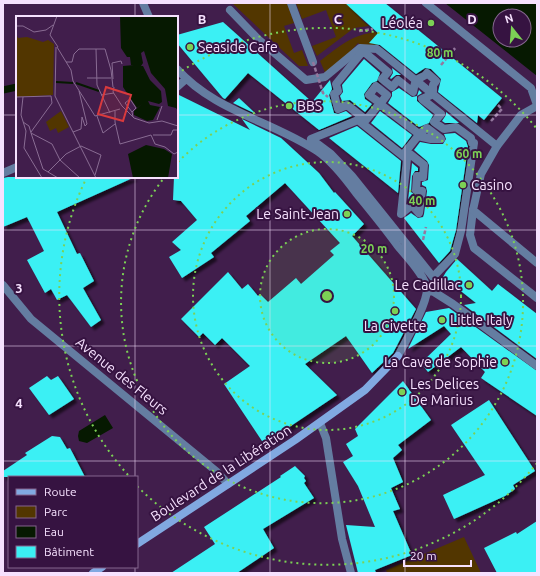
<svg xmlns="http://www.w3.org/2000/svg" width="540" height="576" viewBox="0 0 540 576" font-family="Ubuntu,sans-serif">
<defs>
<filter id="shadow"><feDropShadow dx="3.5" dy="3.5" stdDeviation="1" flood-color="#0009"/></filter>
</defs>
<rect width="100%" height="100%" fill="#411e4c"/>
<path fill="#523600" d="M 232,3 L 287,3 L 294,23 L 284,26 L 294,53 L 302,50 L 308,66 L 299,66 Z
M 296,3 L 349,3 L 362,20 L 369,26 L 354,28 L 317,56 L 312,46 L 336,37 L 326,10 L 302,19 Z
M 376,32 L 421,69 L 417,73 L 380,43 L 370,53 L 358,43 L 327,77 L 320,61 C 340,46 351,35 376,32 Z
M 464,537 L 481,573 L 387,573 L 386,570 Z"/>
<path fill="#061901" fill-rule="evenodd" d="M 445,3 L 537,3 L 537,76 ZM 500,16 L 524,16 L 524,40 L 500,40 Z
M 105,415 L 113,428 L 87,443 L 79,441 L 78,436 L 79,431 Z"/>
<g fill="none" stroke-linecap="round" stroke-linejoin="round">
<path stroke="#061901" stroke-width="7" d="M 3,90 L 17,87"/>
</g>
<path fill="#3bf0f4" filter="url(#shadow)" d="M 345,3 L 385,3 L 502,98 L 484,120 L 478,115 L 477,123 L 438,92 L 441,79 L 431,69 L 425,68 L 416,74 L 380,45 L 369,43 L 378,33 Z
M 223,22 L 312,102 L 330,80 L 332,89 L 329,95 L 334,113 L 338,114 L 346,111 L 352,116 L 319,130 L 248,73 L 225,99 L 223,98 L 177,43 L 177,35 Z
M 364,59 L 380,73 L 377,81 L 372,83 L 364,94 L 365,99 L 372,104 L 365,112 L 350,100 L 342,101 L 340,96 L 343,92 L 342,85 Z
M 392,68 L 401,75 L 396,75 L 391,79 L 390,78 L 393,73 Z
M 399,88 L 412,97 L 417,96 L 419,90 L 422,93 L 417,96 L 417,101 L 433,115 L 429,123 L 419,127 L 388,103 L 392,96 L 392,92 Z
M 177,94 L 250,130 L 242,119 L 281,138 L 319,173 L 334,193 L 335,192 L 364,224 L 352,236 L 416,309 L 393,353 L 372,373 L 346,336 L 305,364 L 337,395 L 264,444 L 224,384 L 250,366 L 222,338 L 215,345 L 203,333 L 199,337 L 181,319 L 228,272 L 242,289 L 248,284 L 258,296 L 260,294 L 268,302 L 296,278 L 301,284 L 334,255 L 330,251 L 340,243 L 285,183 L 246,216 L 250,221 L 211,253 L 214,257 L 182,278 L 169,257 L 181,250 L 172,242 L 197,220 L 181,201 L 173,200 L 174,177 L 177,177 Z
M 239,98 L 256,114 L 233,103 Z
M 380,111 L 412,135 L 402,148 L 371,123 Z
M 446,112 L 459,123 L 445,123 L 442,121 L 446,115 Z
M 357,126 L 401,161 L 398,193 L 329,138 Z
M 455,133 L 466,141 L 468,147 L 456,230 L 450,251 L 439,263 L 404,218 L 411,213 L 418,218 L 423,217 L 424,214 L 427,191 L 426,187 L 422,185 L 422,182 L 428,180 L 429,165 L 427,161 L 414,150 L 420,142 L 431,144 L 443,144 L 446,139 L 444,134 Z
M 412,163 L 418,168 L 418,171 L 415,171 L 412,176 L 411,192 L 416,196 L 415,201 L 408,201 Z
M 8,177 L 135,177 L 57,212 L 77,254 L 80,253 L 94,281 L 83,288 L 101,320 L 91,327 L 67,295 L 57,300 L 51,289 L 45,293 L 27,260 L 44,251 L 27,217 L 3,227 L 3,178 Z
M 457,259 L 492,291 L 498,284 L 537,314 L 537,359 L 464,305 L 476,303 L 443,277 L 446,272 Z
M 449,308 L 537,371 L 537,416 L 481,378 L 485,372 L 461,347 L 428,372 L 421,363 L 451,334 L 444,326 L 408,349 L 426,312 Z
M 47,376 L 51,380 L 58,376 L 74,399 L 49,415 L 29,388 Z
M 403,381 L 431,420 L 398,445 L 402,450 L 393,458 L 403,482 L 391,488 L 400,509 L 393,511 L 412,555 L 375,570 L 376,573 L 358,573 L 346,525 L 375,527 L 358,486 L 343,462 L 353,456 L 346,444 L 358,436 L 355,429 Z
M 489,400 L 535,471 L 513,485 L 515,489 L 505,496 L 454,519 L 443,495 L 485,475 L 451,425 Z
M 52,436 L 60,437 L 67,449 L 70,448 L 85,477 L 3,477 L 3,471 L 27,455 L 25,453 Z
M 295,466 L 305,476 L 304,478 L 306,481 L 304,483 L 314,498 L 263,529 L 274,548 L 237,573 L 171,573 L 215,544 L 204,527 L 281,477 L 280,476 Z
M 537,521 L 537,573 L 497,573 L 484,548 L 516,532 L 517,534 Z"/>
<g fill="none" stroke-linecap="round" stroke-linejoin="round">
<path stroke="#94779e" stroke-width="2.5" stroke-dasharray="4 2" stroke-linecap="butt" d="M 359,31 L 373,29
M 441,65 L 456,47
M 491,121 L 502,109 L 498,105
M 423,240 L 426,227"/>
<path stroke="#647da1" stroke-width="8" d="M 230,10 L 258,39 L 306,80 L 325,77 L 360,48 L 377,49 L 497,146
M 473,210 L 470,235 L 474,248 L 537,298"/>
<path stroke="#647da1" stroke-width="8" d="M 143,3 L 149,17
M 291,3 L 313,62
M 426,3 L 531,88 L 537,105
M 363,51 L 388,72 L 382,79 L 392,87 L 398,80 L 413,92 C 414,89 414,84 416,81 C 418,77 424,78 427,73 L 436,81 L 433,85 L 433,91 L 431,95 L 422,99 L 441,114 L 434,122 L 444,129 L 456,127 L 471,138 L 472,143 L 474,143 L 461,231 L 455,254 L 433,277 L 352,176 L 331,154 L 311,139 L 358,120 L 407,159 L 401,214 L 412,205 L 419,213 L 422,191 L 416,190 L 417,176 L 423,177 L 424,165 L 406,151 L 418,136 L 431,139 L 441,139 L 427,128 L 419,134 L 380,104 L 387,95 L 376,86 L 369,95 L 380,103 L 366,120 L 347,105 L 338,109 L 334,94 L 338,91 L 336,84 Z
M 177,69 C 214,111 272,121 317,151 C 332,161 345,178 356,193 C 370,210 384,227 397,245 C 405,255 427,277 427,290 C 426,307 406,340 398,356
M 177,87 L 186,79
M 537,106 L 521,115 L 497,146 L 481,174 L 473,210 L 537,263
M 3,173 L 17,167
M 3,285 L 31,319 L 216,471 L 228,484
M 427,290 L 434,292 L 453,304 L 537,366
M 320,423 L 326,438 L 342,539 L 351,573"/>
<path stroke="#81a9e1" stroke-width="8" d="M 137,544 L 295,440 L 365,390 L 398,356
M 93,573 L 102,567"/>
<path stroke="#94779e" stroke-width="2.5" stroke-dasharray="4 2" stroke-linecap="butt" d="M 313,62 L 323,93 L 328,97"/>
</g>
<path fill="none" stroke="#f6e1fe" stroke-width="1" stroke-opacity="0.55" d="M 135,3 L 135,17M 270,3 L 270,573M 405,3 L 405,573M 3,115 L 17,115M 177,115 L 537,115M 135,177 L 135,477M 3,230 L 537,230M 3,346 L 537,346M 3,461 L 537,461M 135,567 L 135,573"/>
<circle cx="327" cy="296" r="67" fill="#7cd155" fill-opacity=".12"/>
<g fill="none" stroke="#7cd155" stroke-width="2" stroke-dasharray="2 4">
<circle cx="327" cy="296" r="67"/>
<circle cx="327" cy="296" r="134"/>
<path d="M178 162A201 201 0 1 1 164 178"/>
<path d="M537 463A268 268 0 0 1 137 486M128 475A268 268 0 0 1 86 179M177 74A268 268 0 0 1 537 129"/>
</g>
<g fill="#7cd155" stroke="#361341" stroke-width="1.5">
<circle cx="431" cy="23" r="4"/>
<circle cx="190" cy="47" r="4"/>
<circle cx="289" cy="106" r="4"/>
<circle cx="463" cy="185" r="4"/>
<circle cx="347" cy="214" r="4"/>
<circle cx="469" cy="285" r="4"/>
<circle cx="395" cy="311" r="4"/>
<circle cx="442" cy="320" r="4"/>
<circle cx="505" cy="362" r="4"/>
<circle cx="402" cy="392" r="4"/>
</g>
<g text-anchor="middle" stroke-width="4" stroke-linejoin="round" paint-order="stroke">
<g font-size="14" fill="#f6e1fe" stroke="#361341" text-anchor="start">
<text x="423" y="28" text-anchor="end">Léoléa</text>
<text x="198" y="52">Seaside Cafe</text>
<text x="297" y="111">BBS</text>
<text x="471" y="190">Casino</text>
<text x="339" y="219" text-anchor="end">Le Saint-Jean</text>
<text x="461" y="290" text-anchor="end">Le Cadillac</text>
<text x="450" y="325">Little Italy</text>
<text x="395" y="331" text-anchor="middle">La Civette</text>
<text x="497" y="367" text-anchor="end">La Cave de Sophie</text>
<text x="410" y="389">Les Delices<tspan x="410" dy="16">De Marius</tspan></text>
</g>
<g font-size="14" fill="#f6e1fe" stroke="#361341">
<text transform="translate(122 376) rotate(39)" y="5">Avenue des Fleurs</text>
<text transform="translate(221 473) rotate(-33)" y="5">Boulevard de la Libération</text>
</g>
</g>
<g transform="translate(16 16)">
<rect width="162" height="162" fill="#411e4c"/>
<path d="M 0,18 L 2,22 L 11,21 L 27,26 L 32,24 L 38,28 L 37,79 L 0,81 ZM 45,95 L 53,111 L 42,117 L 40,112 L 34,115 L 30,106 Z" fill="#523600"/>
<path d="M 104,0 L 162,0 L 162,95 L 160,92 L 152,90 L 149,73 L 135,57 L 128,35 L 125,37 L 127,47 L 125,50 L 127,50 L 134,64 L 145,75 L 146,86 L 143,88 L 132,85 L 134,89 L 144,91 L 137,104 L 131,105 L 118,99 L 118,95 L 126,88 L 121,92 L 107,71 L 107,50 L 118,49 L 115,49 L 114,41 L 111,41 L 105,32 ZM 130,129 L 148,133 L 156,138 L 152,162 L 117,162 L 112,138 Z" fill="#061901"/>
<path fill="none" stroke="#061901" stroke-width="2" d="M 40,66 L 57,67M 60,67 L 83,75"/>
<path fill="none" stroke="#896c93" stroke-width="1" d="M 41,0 L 34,19 L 42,31M 0,10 L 7,10 L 18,16 L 30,14 L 37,9M 41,31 L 55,54 L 57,65 L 79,100 L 104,93M 80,33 L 81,69 L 94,97M 50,46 L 56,46 L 58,38 L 63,33 L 89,33 L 95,54 L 97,71M 71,62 L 95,62M 97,63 L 96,47 L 105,45 L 106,48M 98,71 L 97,76 L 106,90 L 118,102 L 133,107 L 146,105 L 162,110M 85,79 L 98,77M 39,80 L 80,162M 39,80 L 40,31M 0,81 L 35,80M 7,81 L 5,99 L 10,115 L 8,132 L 26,162M 99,95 L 99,106 L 104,128 L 135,119 L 139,128 L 149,131 L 158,138 L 162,136M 116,96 L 109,87 L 114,83 L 120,92 L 116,96 L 117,101M 81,100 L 87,117 L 99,108M 141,104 L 146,90M 7,106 L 13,110 L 15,117 L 36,128 L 44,144 L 64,162M 15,116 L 36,87 L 35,80M 57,116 L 65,113 L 66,101 L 69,110 L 71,108 L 63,75M 15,117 L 27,153 L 42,162M 137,119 L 155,119 L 157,114 L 162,114M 32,156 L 50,138 L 65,130 L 85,139 L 79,159"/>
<path fill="#d93a3d" fill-opacity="0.15" stroke="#d93a3d" stroke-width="2" d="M 90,71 L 115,79 L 107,105 L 82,98 Z"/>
<rect width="162" height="162" fill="none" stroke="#f6e1fe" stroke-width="2"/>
</g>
<g font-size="13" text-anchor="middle" font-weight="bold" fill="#f6e1fe" stroke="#361341" stroke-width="4" stroke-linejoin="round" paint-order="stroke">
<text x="202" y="24">B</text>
<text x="338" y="24">C</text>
<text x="472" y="24">D</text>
<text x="19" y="293">3</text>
<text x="19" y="408">4</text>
</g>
<circle cx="327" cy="296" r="6" fill="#7cd155" stroke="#361341" stroke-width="2"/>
<g font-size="12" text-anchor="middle" font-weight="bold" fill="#7cd155" stroke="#361341" stroke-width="4" stroke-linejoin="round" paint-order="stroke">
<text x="440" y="57">80 m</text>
<text x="469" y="158">60 m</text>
<text x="422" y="205">40 m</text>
<text x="374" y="253">20 m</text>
</g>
<rect width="540" height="576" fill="none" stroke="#f6e1fe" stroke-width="8"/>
<rect x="8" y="476" width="130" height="92" fill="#361341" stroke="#83658d"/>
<rect x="16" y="489" width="20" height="6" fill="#81a9e1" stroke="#83658d"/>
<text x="44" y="496" font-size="12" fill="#f6e1fe">Route</text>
<rect x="16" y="506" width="20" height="12" fill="#523600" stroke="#83658d"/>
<text x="44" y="516" font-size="12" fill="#f6e1fe">Parc</text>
<rect x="16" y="526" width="20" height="12" fill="#061901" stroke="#83658d"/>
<text x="44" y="536" font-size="12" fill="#f6e1fe">Eau</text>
<rect x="16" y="546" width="20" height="12" fill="#3bf0f4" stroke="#83658d"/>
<text x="44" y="556" font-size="12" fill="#f6e1fe">Bâtiment</text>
<g transform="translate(512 28) rotate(343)"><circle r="19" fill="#361341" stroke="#83658d"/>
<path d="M0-3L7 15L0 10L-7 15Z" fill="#7cd155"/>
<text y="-6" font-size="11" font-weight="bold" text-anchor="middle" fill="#f6e1fe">N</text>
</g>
<path d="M404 560v6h67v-6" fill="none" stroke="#f6e1fe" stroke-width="2"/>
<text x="410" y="560" font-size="12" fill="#f6e1fe" stroke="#361341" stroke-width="3" paint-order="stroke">20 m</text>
</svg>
